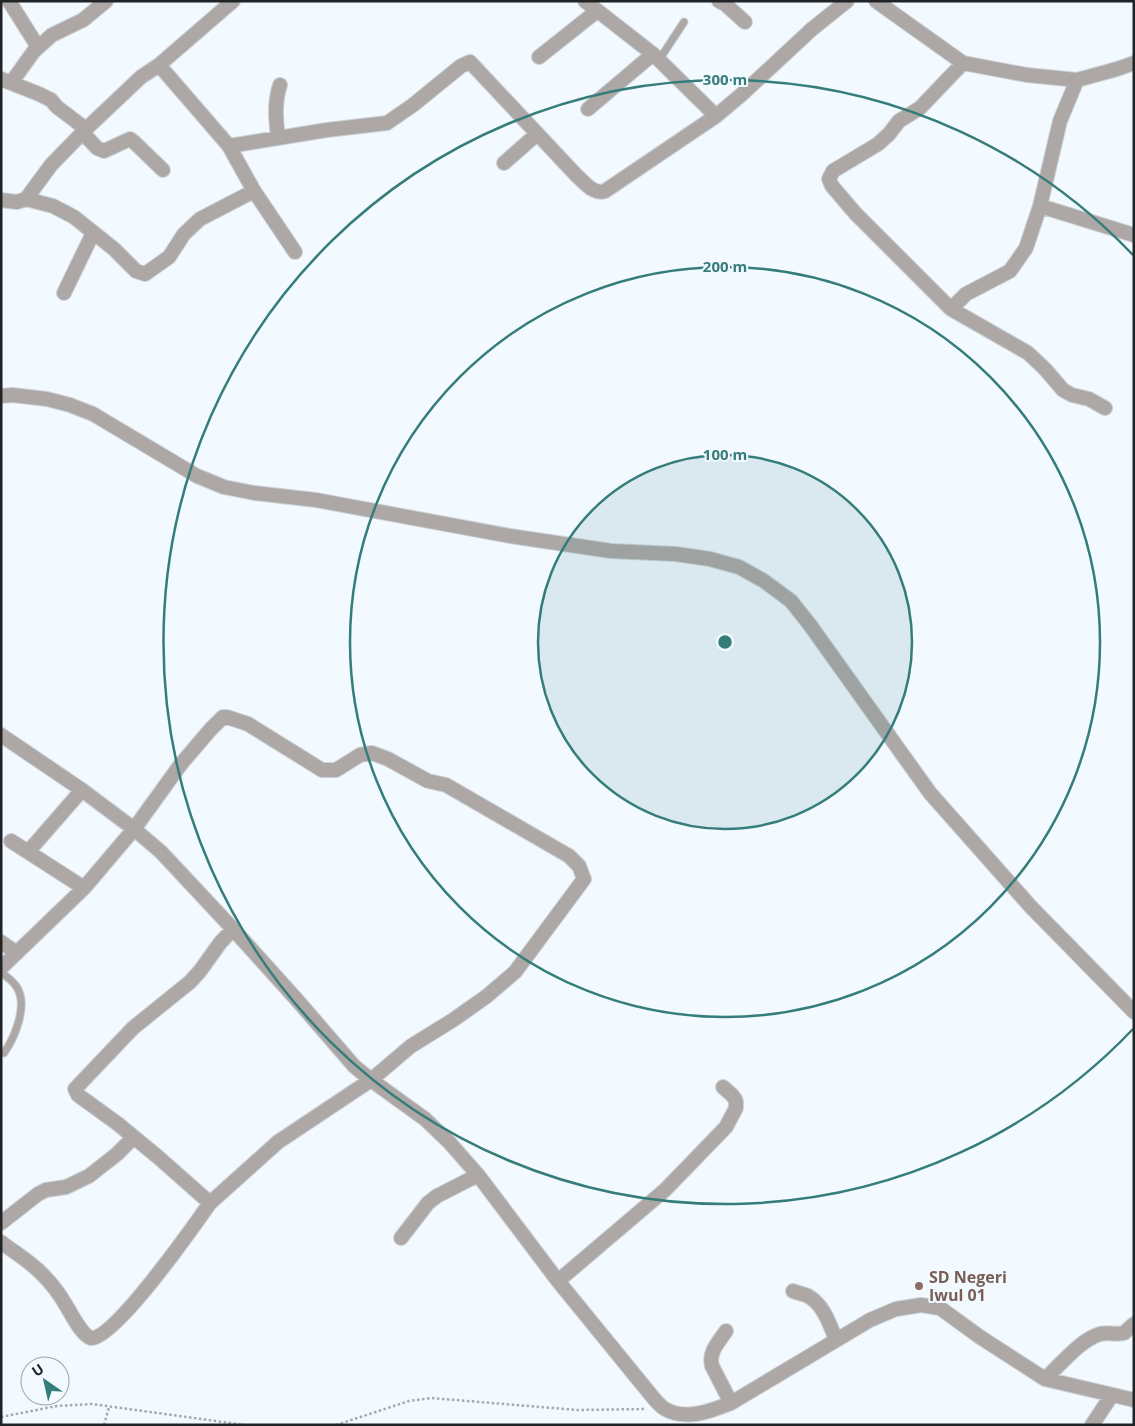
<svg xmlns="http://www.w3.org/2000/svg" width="1135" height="1426" viewBox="0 0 1135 1426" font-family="'Open Sans',sans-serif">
<rect width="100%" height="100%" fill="#f2f9ff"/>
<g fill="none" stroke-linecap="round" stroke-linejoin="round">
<g stroke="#ccd3d8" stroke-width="9">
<path id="service" d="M 659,60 L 684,22
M 1,973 C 6,976 12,980 16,986 C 29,1004 15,1037 4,1053"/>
</g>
<g stroke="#ccd3d8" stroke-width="16">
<path id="minor" d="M 9,1 L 38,47
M 585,1 L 653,54 L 716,116 L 741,95 L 812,29 L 847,1
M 719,1 L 725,4 L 745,22
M 876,1 L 963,63 L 1027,75 L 1077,80 L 1117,69 L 1134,63
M 539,57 L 597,11
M 963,63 L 920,108 L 899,121 L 889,134 L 878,144 L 833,171 L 829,179 L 832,186 L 855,213 L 951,309 L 966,294 L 1010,271 L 1026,248 L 1040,206 L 1060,121 L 1077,80
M 159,65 L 229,146 L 254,191 L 295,252
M 1,79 L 39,94 L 51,100 L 57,107 L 86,129
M 11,83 L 34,51 L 52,35 L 83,20 L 106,1
M 588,109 L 653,54
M 83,133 L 97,148 L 104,151 L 130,139 L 134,142 L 163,170
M 278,138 C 276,120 274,103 280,85
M 229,146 L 327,130 L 387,123 L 413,105 L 461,66 L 470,62 L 577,176 C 585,183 594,195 605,191 L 716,116
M 504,163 L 537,134
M 26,199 L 53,206 L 74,217 L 114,249 L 136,271 L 145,274 L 169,257 L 184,234 L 200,219 L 254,191
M 1,200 L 17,202 L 26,199 L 51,165 L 86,129 L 141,77 L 159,65 L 233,1
M 1040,206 L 1134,235
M 64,293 L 93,233
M 951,309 L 1028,353 L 1045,369 L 1063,390 L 1072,395 L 1089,399 L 1105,408
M 1,396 L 12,395 L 47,399 L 70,405 L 93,414 L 197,476 L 224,487 L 254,493 L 316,500 L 510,536 L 611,551 L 676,554 L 710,559 L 739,567 L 764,581 L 791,601 L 810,625 L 930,793 L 1031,907 L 1134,1012
M 1,735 L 82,790 L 134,829 L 161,852 L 233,929 L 297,1000 L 354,1066 L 371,1080 L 425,1119 L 449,1142 L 478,1175 L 558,1281 L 651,1395 C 655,1400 660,1406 665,1409 C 686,1421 711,1411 731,1403 L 870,1320 L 896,1309 L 921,1305 L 940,1308 L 980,1337 L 1045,1379 L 1134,1400
M 11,841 L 84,888
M 28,852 L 82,790
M 1,942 L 17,953
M 1,968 L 84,888 L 134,829 L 181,764 L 210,730 L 223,717 L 227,717 L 248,724 L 322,770 L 336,770 L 360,755 L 372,753 L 388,759 L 428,781 L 446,785 L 569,856 L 579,866 L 584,879 L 515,972 L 487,996 L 453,1020 L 411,1046 L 371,1080 L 278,1142 L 210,1203 L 158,1157 L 118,1124 L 78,1095 L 75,1089 L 133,1028 L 190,982 L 200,971 L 220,943 L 233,929
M 1,1223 L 38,1194 L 46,1190 L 66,1187 L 89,1176 L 117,1154 L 134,1137
M 401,1238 L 428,1203 L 437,1196 L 478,1175
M 1,1242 C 15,1253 31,1262 43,1275 C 51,1283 58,1292 64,1302 C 70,1311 81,1335 91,1338 C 111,1344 196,1223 210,1203
M 558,1281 L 665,1190 L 726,1127 L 736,1108 L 736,1102 L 735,1099 L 732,1095 L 723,1087
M 793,1291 C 798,1293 804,1294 808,1296 C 824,1305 830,1325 836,1340
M 726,1331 C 719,1342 708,1352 712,1366 L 731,1403
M 1045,1379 C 1060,1365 1080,1340 1100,1334 C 1108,1332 1115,1335 1124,1333 L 1134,1324
M 1092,1425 L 1112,1395"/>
</g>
<path stroke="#a3a9ad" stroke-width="2.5" stroke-dasharray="2.5 2.5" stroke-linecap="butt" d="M 1,1417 L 57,1406 L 92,1404 L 245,1425
M 104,1425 L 109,1407
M 336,1425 L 409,1401 L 431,1398 L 577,1410 L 645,1409"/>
<use href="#service" stroke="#ada8a6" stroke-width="7"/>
<use href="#minor" stroke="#ada8a6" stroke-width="14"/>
</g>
<circle cx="725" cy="642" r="187" fill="#357d7a" fill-opacity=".12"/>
<g fill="none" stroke="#357d7a" stroke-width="2.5">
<circle cx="725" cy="642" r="187"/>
<circle cx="725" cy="642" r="375"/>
<path d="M1133 1029A562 562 0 1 1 1133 255"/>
</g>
<circle fill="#8d6e63" stroke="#f2f9ff" stroke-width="2" cx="919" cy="1286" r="5"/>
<g text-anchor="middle" stroke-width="4" stroke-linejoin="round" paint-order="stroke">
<g font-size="16" font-weight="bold" fill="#785e54" stroke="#f2f9ff" text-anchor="start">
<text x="929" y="1283">SD Negeri<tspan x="929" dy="18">Iwul 01</tspan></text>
</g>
</g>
<circle cx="725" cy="642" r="8" fill="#357d7a" stroke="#f2f9ff" stroke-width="2.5"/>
<g font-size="15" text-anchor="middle" font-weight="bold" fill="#357d7a" stroke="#f2f9ff" stroke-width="4" stroke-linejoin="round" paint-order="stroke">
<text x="725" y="85">300 m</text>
<text x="725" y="272">200 m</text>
<text x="725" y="460">100 m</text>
</g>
<rect width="1135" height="1426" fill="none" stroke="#212427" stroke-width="5"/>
<g transform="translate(45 1381) rotate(326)"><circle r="24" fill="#f2f9ff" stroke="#9ea4a9"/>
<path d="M0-4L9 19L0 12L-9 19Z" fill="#357d7a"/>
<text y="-8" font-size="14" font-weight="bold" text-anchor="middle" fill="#212427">U</text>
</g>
</svg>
